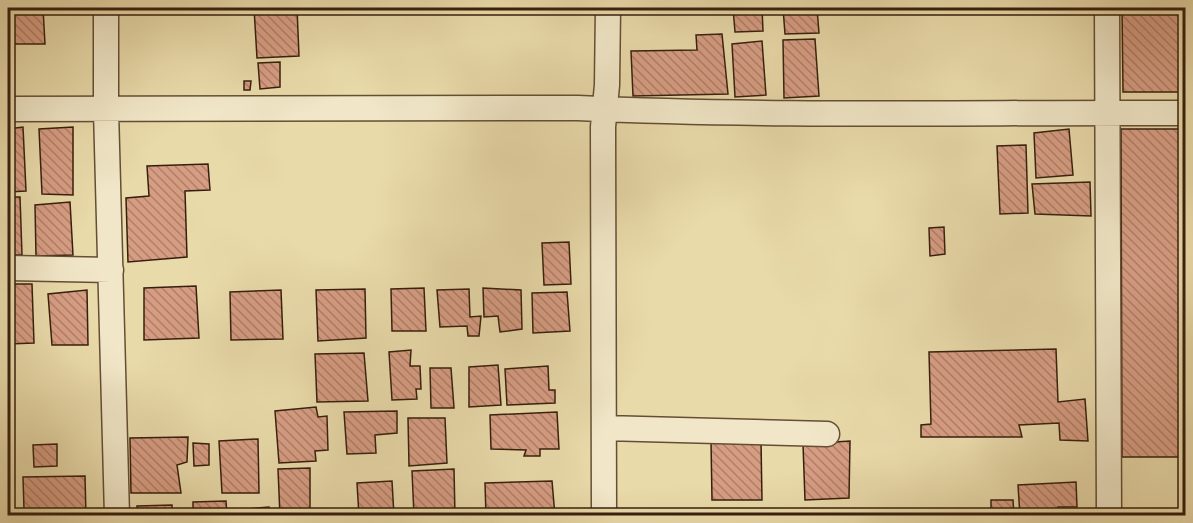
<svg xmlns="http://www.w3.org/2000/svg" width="1193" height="523" viewBox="0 0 1193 523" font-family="'IM FELL Great Primer',serif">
<defs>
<pattern id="building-back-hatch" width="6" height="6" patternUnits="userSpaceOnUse" patternTransform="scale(1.5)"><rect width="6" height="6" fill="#d79d83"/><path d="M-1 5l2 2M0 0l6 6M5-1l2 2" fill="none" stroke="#af7f6a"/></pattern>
</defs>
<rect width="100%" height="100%" fill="#e9daaa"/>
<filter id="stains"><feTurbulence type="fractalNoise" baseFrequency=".00333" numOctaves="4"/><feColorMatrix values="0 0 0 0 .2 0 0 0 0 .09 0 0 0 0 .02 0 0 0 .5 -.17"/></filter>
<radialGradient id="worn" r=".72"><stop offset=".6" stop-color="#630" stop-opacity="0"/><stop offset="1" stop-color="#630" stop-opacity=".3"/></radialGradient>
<path fill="url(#building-back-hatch)" stroke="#371f0d" stroke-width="1.5" d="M 11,8 L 43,8 L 45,44 L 13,44 Z
M 254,8 L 297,8 L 299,56 L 257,58 Z
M 733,8 L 762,8 L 763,31 L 735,32 Z
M 783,8 L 817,8 L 819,33 L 785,34 Z
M 1122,8 L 1186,8 L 1186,92 L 1123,92 Z
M 722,34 L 728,94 L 633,96 L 631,51 L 697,50 L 696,35 Z
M 815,39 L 819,96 L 784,98 L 783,40 Z
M 762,41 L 766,95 L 735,97 L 732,44 Z
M 280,62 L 280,87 L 260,89 L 258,63 Z
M 244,81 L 251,81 L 250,90 L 244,90 Z
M 23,127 L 26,191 L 8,192 L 8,129 Z
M 73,127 L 73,195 L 42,194 L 39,129 Z
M 1069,129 L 1073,175 L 1036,178 L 1034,133 Z
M 1121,129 L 1186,129 L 1186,457 L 1122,457 Z
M 1026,145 L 1028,213 L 1000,214 L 997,146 Z
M 208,164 L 210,190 L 185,191 L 187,257 L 128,262 L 126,198 L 149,196 L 147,166 Z
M 1090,182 L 1091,216 L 1035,214 L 1032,184 Z
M 8,197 L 20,197 L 22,255 L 8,255 Z
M 70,202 L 73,255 L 36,256 L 35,205 Z
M 944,227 L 945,254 L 930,256 L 929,228 Z
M 569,242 L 571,284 L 544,285 L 542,243 Z
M 8,284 L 32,284 L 34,343 L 8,344 Z
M 196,286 L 199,338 L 144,340 L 144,288 Z
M 424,288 L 426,331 L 392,331 L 391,289 Z
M 483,288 L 521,290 L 522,329 L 500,332 L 498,316 L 484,317 Z
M 365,289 L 366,338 L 318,341 L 316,290 Z
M 469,289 L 470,317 L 481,316 L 479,336 L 468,336 L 467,326 L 440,327 L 437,290 Z
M 87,290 L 88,345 L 52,345 L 48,294 Z
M 281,290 L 283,339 L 231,340 L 230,292 Z
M 567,292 L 570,331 L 533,333 L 532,293 Z
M 1056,349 L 1058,402 L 1085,399 L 1088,441 L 1060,440 L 1059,423 L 1019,425 L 1022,437 L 921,437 L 921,425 L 931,424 L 929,352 Z
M 411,350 L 410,366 L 420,366 L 421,389 L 416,389 L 417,399 L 392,400 L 389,352 Z
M 364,353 L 368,401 L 317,402 L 315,354 Z
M 498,365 L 501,405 L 469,407 L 469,367 Z
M 548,366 L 549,390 L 555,390 L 555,403 L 507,405 L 505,369 Z
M 430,368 L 451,368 L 454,408 L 431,408 Z
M 316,407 L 318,417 L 327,416 L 328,450 L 315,451 L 316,461 L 279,463 L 275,411 Z
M 397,411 L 397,433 L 375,435 L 376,453 L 347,454 L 344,412 Z
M 557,412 L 559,449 L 540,449 L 540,456 L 524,456 L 526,450 L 491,449 L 490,415 Z
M 408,418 L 445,418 L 447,463 L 409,466 Z
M 188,437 L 187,462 L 177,465 L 181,493 L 131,493 L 130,438 Z
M 258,439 L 259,493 L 222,493 L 219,441 Z
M 711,441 L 761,441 L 762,500 L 712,500 Z
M 850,441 L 849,498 L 805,500 L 803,444 Z
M 193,443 L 209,444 L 209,465 L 194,466 Z
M 57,444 L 57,466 L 34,467 L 33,445 Z
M 310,468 L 310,516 L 280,516 L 278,469 Z
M 454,469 L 455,516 L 414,516 L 412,471 Z
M 85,476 L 86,516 L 8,516 L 8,510 L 24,510 L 23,477 Z
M 392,481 L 394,516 L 359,516 L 357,483 Z
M 552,481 L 555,516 L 486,516 L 485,483 Z
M 1076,482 L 1077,507 L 1058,507 L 1058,516 L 1020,516 L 1018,485 Z
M 991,500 L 1013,500 L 1014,516 L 991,516 Z
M 226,501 L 227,516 L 193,516 L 193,502 Z
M 172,505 L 172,516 L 137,516 L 137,506 Z
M 269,507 L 269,516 L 236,516 L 235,510 Z
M 796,511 L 796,516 L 754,516 L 754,513 Z
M 914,511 L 915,516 L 872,516 L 872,512 Z"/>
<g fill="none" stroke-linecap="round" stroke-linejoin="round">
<g stroke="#644e34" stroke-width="27">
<path id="street" d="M 106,8 L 106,110 L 117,516
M 1107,8 L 1109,516
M 8,109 L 578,108 C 780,117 983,112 1186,113
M 8,268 L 111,270
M 604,428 L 827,434
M 604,516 L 603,127 L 607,85 L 608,8"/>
</g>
<use href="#street" stroke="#f1e7c8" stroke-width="24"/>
</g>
<rect width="1193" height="523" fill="none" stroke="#e9daaa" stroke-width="30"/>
<rect x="9" y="9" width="1175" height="505" fill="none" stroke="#371f0d" stroke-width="3"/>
<rect x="15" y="15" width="1163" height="493" fill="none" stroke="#371f0d" stroke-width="1.5"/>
<rect width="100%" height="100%" filter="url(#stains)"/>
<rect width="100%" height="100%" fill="url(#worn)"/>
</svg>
